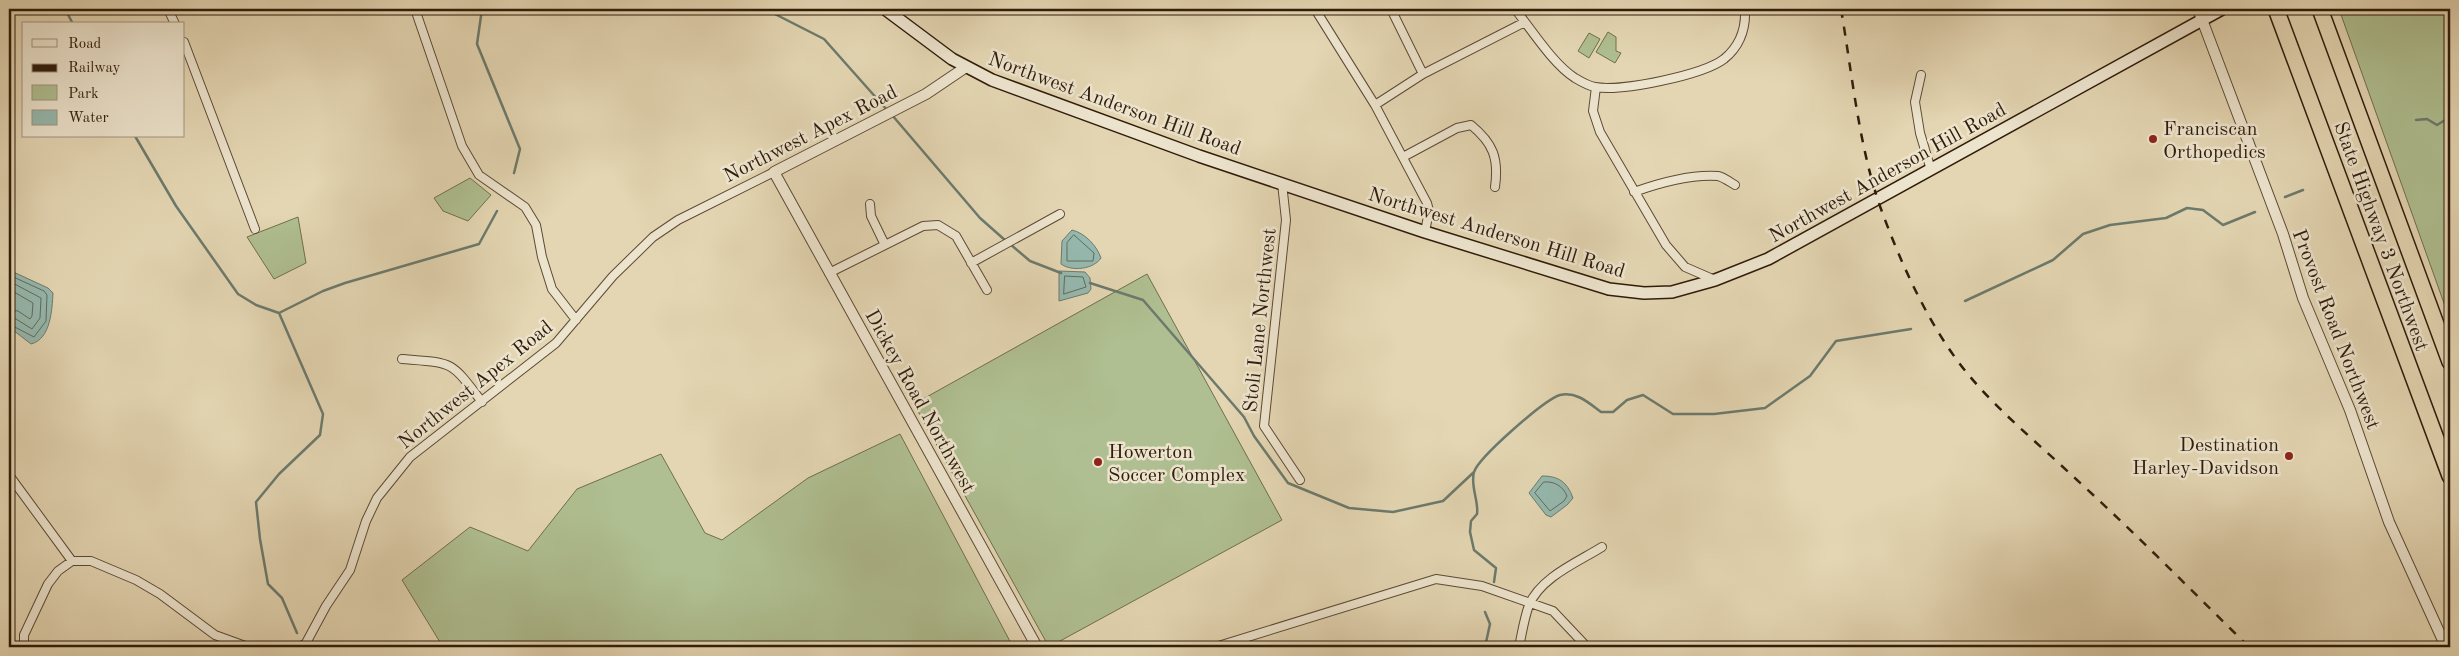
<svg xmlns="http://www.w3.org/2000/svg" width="2459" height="656" viewBox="0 0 2459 656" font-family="'Old Standard TT',serif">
<rect width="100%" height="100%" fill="#e4d6b3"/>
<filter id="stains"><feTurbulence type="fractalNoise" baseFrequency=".004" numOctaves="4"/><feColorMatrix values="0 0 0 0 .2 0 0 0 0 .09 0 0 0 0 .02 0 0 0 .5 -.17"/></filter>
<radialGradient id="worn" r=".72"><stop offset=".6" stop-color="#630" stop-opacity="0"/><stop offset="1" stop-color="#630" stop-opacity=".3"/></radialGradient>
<path fill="#afbf91" stroke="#6f6e4e" d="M 2339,9 L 2450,9 L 2450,320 Z
M 1608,32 L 1616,37 L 1616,51 L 1621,53 L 1615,63 L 1596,52 Z
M 1589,33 L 1600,39 L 1589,58 L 1578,51 Z
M 470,178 L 491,195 L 468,221 L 443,211 L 434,198 Z
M 298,217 L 306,263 L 274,279 L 247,237 Z
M 1147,274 L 1282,520 L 1049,647 L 914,404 Z
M 900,434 L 1013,647 L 443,647 L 402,580 L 470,527 L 528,551 L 577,489 L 661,454 L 705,533 L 722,540 L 808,478 Z"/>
<path fill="#95b9af" stroke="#6c7a6d" d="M 1072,230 C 1085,233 1097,246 1101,258 C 1094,269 1072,272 1061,264 L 1062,241 Z
M 9,270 L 48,288 L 53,293 C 52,309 51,339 31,344 L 9,327 Z
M 1059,271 L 1085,272 L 1090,278 L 1091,289 L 1088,293 L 1059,301 Z
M 1542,476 C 1559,476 1567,482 1573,498 L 1567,505 L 1551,517 L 1546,515 L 1529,493 Z"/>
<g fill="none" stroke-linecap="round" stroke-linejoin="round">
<path stroke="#626a5d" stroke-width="1" d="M 1074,235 L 1094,253 L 1093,261 L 1067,261 L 1067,243 Z
M 9,275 L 44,291 L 47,295 L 46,321 L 34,337 L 9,324
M 1065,276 L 1083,277 L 1086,287 L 1064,294 Z
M 9,281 L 41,298 L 40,318 L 32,329 L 16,319 L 9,317
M 9,289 L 33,303 L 32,316 L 30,319 L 18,311 L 9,310
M 1544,482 C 1554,481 1563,486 1567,496 L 1564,501 L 1550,511 L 1535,493 Z"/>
<path stroke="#6c7a6d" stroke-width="2.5" d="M 65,9 L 73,24
M 482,9 L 477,44 L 520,149 L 514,173
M 765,9 L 824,39 L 887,110
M 892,115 L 980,218 L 1006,241
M 2416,120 L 2427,119 L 2437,125 L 2450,117
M 135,136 L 176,206 L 238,294 L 256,305 L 279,313 L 323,414 L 320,435 L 279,474 L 256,502 L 260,539 L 268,584 L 282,598 L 297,633
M 2285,197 L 2303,190
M 1010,244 L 1030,261 L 1061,273
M 1090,283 L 1143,300 L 1244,417 L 1254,436 L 1288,483 L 1349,508 L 1393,512 L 1443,501 L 1474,472
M 1965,301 L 2053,260 L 2083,234 L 2110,225 L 2166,218 L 2187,208 L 2203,210 L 2223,225 L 2255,212
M 279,313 L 323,291 L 345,283 L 479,244 L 497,211
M 1494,582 L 1496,568 L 1474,550 L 1470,532 L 1471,521 L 1477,514 C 1479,501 1470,486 1474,472 C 1479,457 1544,400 1560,395 C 1576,391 1589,403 1601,412 L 1613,412 L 1627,400 L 1643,395 L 1673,414 L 1714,414 L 1765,408 L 1810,376 L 1836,341 L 1911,329
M 1485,647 L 1490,624 L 1485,612"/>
<g stroke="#5c4a35" stroke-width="10">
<path id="minor" d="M 168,9 L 175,24
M 415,9 L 462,146 L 479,175 L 525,207 L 536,225 L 542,257 L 552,289 L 576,320
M 1315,9 L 1375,105 L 1427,203 L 1429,211 L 1425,232
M 1391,9 L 1423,74
M 1515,9 C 1531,29 1553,64 1575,78 C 1580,81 1589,86 1595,87 C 1621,92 1703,75 1724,59 C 1740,46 1746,29 1745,9
M 184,42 L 255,229
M 1921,75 L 1915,102 L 1920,133 L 1931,170
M 1596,87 L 1593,111 L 1600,132 L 1666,245 L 1685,267 L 1715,280
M 1375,105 L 1423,74 L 1525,22
M 1403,157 L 1457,128 L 1471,125 C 1493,143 1499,158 1495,187
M 1282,183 L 1286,220 L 1264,426 L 1300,480
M 1634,192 C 1659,183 1690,174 1718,176 C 1723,177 1730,182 1735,185
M 870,204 L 871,216 L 885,245
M 971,263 L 1060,214
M 829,273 L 923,226 L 938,225 L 956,236 L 987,290
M 402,359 C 454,363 450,360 482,402
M 9,475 L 72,561
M 24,647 L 24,635 L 48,584 L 58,571 L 72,561 L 91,561 L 136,580 L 160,594 L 215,635 L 248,647
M 300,647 L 306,643 L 326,606 L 350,570 L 366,521 L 377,498 L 410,457 L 556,343 L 613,276 L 653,237 L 678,220 L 774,172
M 1215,647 L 1436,579 L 1482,586 L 1553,611 L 1587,647
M 1519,647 C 1522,633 1524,619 1529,605 C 1541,577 1578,562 1602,547"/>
</g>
<g stroke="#5c4a35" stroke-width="12">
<path id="tertiary" d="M 2198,9 L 2283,234 L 2303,298 L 2350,410 L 2389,522 L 2446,647
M 966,67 L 926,94 L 774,172 L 1037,647"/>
</g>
<g stroke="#2f1c0b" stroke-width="14">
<path id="secondary" d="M 885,9 L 952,59 L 992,80 L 1199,156 L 1425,232 L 1609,289 L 1644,293 L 1672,292 L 1715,280 L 1768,259 L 2222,9"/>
</g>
<g stroke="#2f1c0b" stroke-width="18">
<path id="motorway" d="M 2276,9 L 2450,476
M 2320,9 L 2450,362"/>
</g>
<use href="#minor" stroke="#ede4ce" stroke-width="8"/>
<use href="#tertiary" stroke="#ede4ce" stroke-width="10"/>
<use href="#secondary" stroke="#ede4ce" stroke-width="11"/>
<use href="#motorway" stroke="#e4d6b3" stroke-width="15"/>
<path stroke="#2f1c0b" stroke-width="2.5" stroke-dasharray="9 9" stroke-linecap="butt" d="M 1841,9 C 1852,73 1859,148 1881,209 C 1901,264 1930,328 1967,373 C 1999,412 2040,445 2077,480 C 2136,534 2192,591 2249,647"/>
</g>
<g fill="#8f2418" stroke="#ede4ce" stroke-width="2">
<circle cx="2153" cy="139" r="5"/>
<circle cx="2289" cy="456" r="5"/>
<circle cx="1098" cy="462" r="5"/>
</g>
<g text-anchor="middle" stroke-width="5" stroke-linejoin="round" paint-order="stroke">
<g font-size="20" fill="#2f1c0b" stroke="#ede4ce">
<text transform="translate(1115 103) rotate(20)" y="7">Northwest Anderson Hill Road</text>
<text transform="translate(810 133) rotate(-27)" y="7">Northwest Apex Road</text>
<text transform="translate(1887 172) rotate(-29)" y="7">Northwest Anderson Hill Road</text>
<text transform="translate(1497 232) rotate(17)" y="7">Northwest Anderson Hill Road</text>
<text transform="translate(2382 236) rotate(70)" y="7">State Highway 3 Northwest</text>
<text transform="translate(1259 320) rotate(-84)" y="7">Stoli Lane Northwest</text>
<text transform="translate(2337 329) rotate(69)" y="7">Provost Road Northwest</text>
<text transform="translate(475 384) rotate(-39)" y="7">Northwest Apex Road</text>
<text transform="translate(921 401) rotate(61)" y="7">Dickey Road Northwest</text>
</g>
<g font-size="20" fill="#2f1c0b" stroke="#ede4ce" text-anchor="start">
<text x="2163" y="135">Franciscan<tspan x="2163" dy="23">Orthopedics</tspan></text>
<text x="2279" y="451" text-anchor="end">Destination<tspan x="2279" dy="23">Harley-Davidson</tspan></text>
<text x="1108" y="458">Howerton<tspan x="1108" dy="23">Soccer Complex</tspan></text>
</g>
</g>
<rect width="2459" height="656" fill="none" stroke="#e4d6b3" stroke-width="30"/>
<rect x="10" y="10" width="2439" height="636" fill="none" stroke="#2f1c0b" stroke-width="2.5"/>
<rect x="15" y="15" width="2429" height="626" fill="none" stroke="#2f1c0b"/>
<rect x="22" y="22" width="162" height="115" fill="#ede4ce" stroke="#a19480"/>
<rect x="32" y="39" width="25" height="8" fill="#ede4ce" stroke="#a19480"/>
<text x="68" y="48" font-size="15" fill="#2f1c0b">Road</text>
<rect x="32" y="64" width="25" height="8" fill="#2f1c0b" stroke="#a19480"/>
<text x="68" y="72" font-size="15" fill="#2f1c0b">Railway</text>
<rect x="32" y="85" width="25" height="15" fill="#afbf91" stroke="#a19480"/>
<text x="68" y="98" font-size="15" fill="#2f1c0b">Park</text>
<rect x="32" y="110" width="25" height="15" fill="#95b9af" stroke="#a19480"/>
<text x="68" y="122" font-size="15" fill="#2f1c0b">Water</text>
<rect width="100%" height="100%" filter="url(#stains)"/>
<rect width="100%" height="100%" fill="url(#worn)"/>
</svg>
